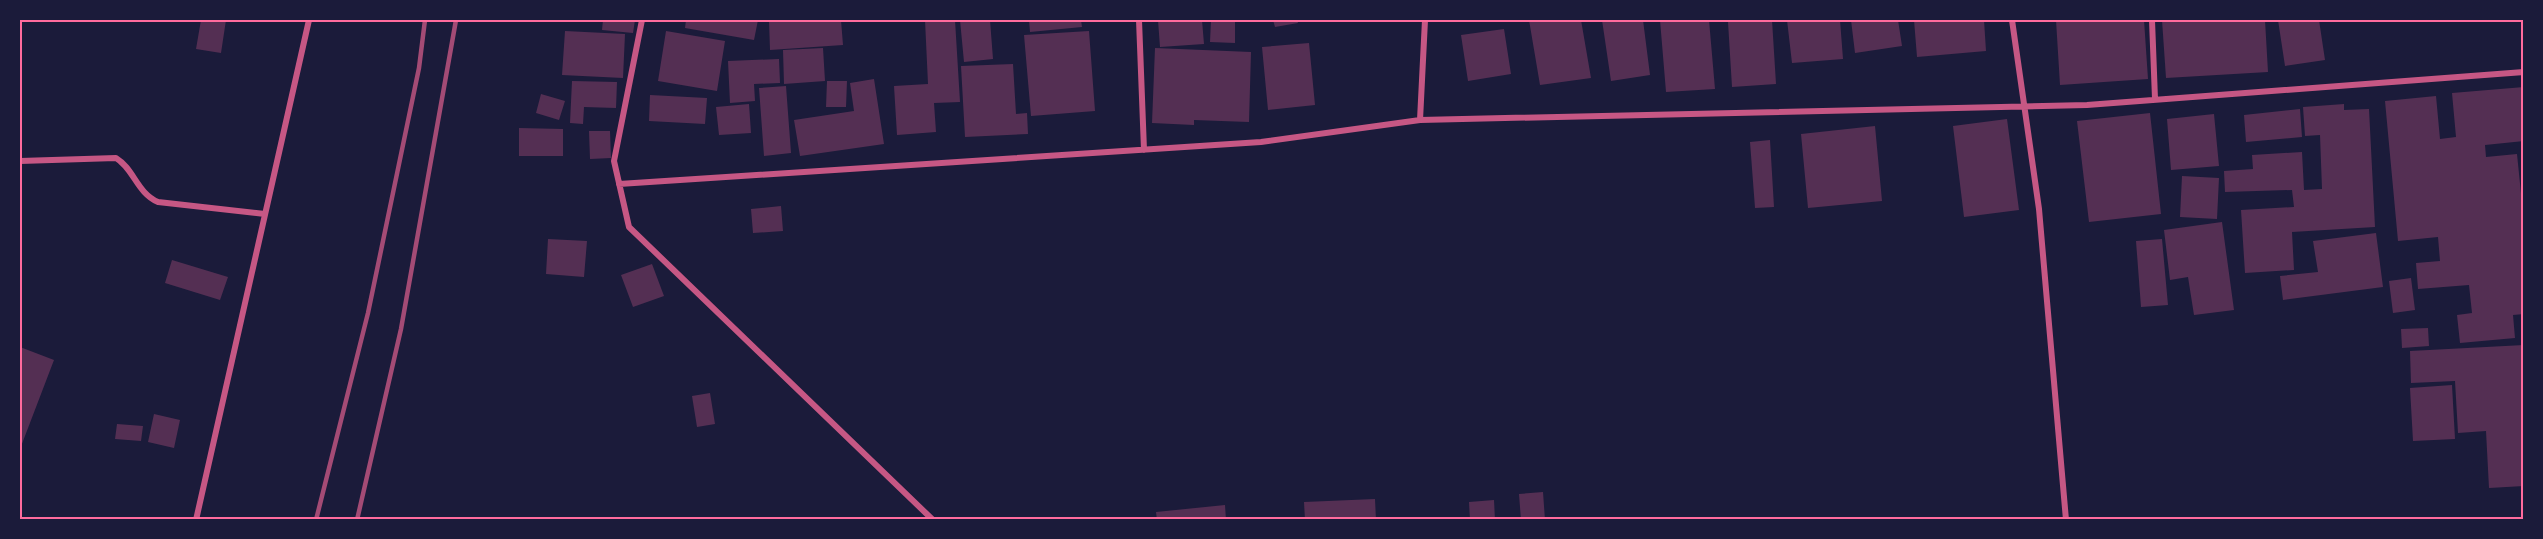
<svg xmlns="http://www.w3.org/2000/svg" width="2543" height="539" viewBox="0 0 2543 539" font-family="'Roboto Condensed',sans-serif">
<rect width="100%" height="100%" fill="#1b1b3a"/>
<path fill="#542f53" d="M 201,20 L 226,20 L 221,53 L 196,49 Z
M 603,20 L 635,20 L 633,33 L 602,30 Z
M 686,20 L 758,20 L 754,40 L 685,28 Z
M 769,20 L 841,20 L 843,45 L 770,50 Z
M 925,20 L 955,20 L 960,102 L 934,103 L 936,132 L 897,135 L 894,86 L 928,84 Z
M 960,20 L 990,20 L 993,59 L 964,62 Z
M 1029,20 L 1081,20 L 1082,27 L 1030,32 Z
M 1158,20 L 1202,20 L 1204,44 L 1160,47 Z
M 1211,20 L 1235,20 L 1235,43 L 1210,42 Z
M 1273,20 L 1297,20 L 1298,23 L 1275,27 Z
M 1529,20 L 1581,20 L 1591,78 L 1540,85 Z
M 1602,20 L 1643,20 L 1650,75 L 1611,81 Z
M 1660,20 L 1709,20 L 1715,89 L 1666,92 Z
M 1772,20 L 1776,84 L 1732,87 L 1728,22 Z
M 1787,20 L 1840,20 L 1843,59 L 1792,63 Z
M 1851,20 L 1898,20 L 1902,46 L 1855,53 Z
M 1914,20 L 1984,20 L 1986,51 L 1917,57 Z
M 2056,20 L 2144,20 L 2148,79 L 2060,85 Z
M 2162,20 L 2265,20 L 2268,72 L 2166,78 Z
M 2278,20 L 2319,20 L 2325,60 L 2285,66 Z
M 1504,29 L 1511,74 L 1468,81 L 1461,35 Z
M 565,31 L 625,34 L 623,78 L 562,75 Z
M 666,31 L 725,41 L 717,91 L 658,81 Z
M 1089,31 L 1095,111 L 1031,116 L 1024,35 Z
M 1309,43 L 1315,105 L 1268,110 L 1262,47 Z
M 823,48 L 825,81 L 784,84 L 783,50 Z
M 1155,48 L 1251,52 L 1249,122 L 1194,120 L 1194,125 L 1152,123 Z
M 779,59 L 780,83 L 754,84 L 755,101 L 730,103 L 728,61 Z
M 1013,64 L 1016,114 L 1027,113 L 1028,134 L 965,137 L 961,66 Z
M 874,79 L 884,144 L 800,156 L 794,120 L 854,111 L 850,83 Z
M 572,81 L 617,82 L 616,108 L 584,107 L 583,124 L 570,123 Z
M 827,81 L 847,81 L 846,107 L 826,107 Z
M 786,86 L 791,153 L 764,156 L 759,88 Z
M 2524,87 L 2524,141 L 2485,145 L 2486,157 L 2517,154 L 2524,223 L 2524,314 L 2513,315 L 2515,338 L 2460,343 L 2457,315 L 2472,313 L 2469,285 L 2418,289 L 2416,263 L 2440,261 L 2438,237 L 2398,241 L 2385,101 L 2436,96 L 2440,139 L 2456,137 L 2452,93 Z
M 541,94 L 565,101 L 559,120 L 536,113 Z
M 650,95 L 707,98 L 705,124 L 649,121 Z
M 749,104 L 751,133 L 719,135 L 716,107 Z
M 2344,104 L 2344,110 L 2369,109 L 2375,227 L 2292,232 L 2294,270 L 2245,273 L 2241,210 L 2294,207 L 2292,190 L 2225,192 L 2224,171 L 2253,169 L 2252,155 L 2302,152 L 2304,190 L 2322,189 L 2320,135 L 2305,136 L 2303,107 Z
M 2300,109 L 2302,137 L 2246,142 L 2244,115 Z
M 2150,113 L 2161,214 L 2089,222 L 2077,121 Z
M 2214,114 L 2219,166 L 2171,170 L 2167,119 Z
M 2007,119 L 2019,210 L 1964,217 L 1953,126 Z
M 1875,126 L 1882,201 L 1808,208 L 1801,134 Z
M 519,128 L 563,129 L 563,156 L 519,156 Z
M 589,131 L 610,131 L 611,158 L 590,159 Z
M 1770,140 L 1774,207 L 1755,208 L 1750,142 Z
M 2182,176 L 2219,178 L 2217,219 L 2180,217 Z
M 781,206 L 783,231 L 753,233 L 751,209 Z
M 2222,222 L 2234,310 L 2194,315 L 2188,277 L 2170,280 L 2164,230 Z
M 2376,233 L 2383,287 L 2283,300 L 2280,276 L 2318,272 L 2313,241 Z
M 548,239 L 587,241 L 584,277 L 546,274 Z
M 2162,239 L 2168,305 L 2141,307 L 2136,241 Z
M 172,260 L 228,277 L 220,300 L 165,283 Z
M 652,264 L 664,296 L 633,307 L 621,275 Z
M 2411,278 L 2415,310 L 2393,313 L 2389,281 Z
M 2428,328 L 2429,346 L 2402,348 L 2401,329 Z
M 2524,345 L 2524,486 L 2489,488 L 2486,431 L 2458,433 L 2455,381 L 2411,383 L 2410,351 Z
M 20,347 L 54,360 L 20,449 Z
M 2452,385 L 2455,439 L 2413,441 L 2410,388 Z
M 710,393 L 715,424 L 697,427 L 692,396 Z
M 154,414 L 180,420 L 174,448 L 148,442 Z
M 117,424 L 143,426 L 141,441 L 115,439 Z
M 1543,492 L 1545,520 L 1521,520 L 1519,494 Z
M 1375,499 L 1376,520 L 1305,520 L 1304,502 Z
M 1494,500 L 1495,520 L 1470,520 L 1469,502 Z
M 1225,505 L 1226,520 L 1157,520 L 1156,512 Z"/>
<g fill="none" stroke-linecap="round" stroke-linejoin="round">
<path stroke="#c65784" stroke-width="6" d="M 642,20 L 614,161 L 629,227 L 933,520
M 1139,20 L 1144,150
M 2012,20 L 2039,209 L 2066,520
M 2152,20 L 2155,99
M 1420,120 L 2087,105 L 2524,72
M 20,161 L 116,158 C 134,169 137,193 158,202 L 265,214
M 619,184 L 1261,142 L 1420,120 L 1425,20
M 196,520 L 309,20"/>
<path stroke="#a44b75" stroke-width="4.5" d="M 316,520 L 368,313 L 419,68 L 425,20
M 357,520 L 401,329 L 456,20"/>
</g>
<rect width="2543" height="539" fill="none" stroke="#1b1b3a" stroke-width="42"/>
<rect x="21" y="21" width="2501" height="497" fill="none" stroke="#ff6b9d" stroke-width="2"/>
</svg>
